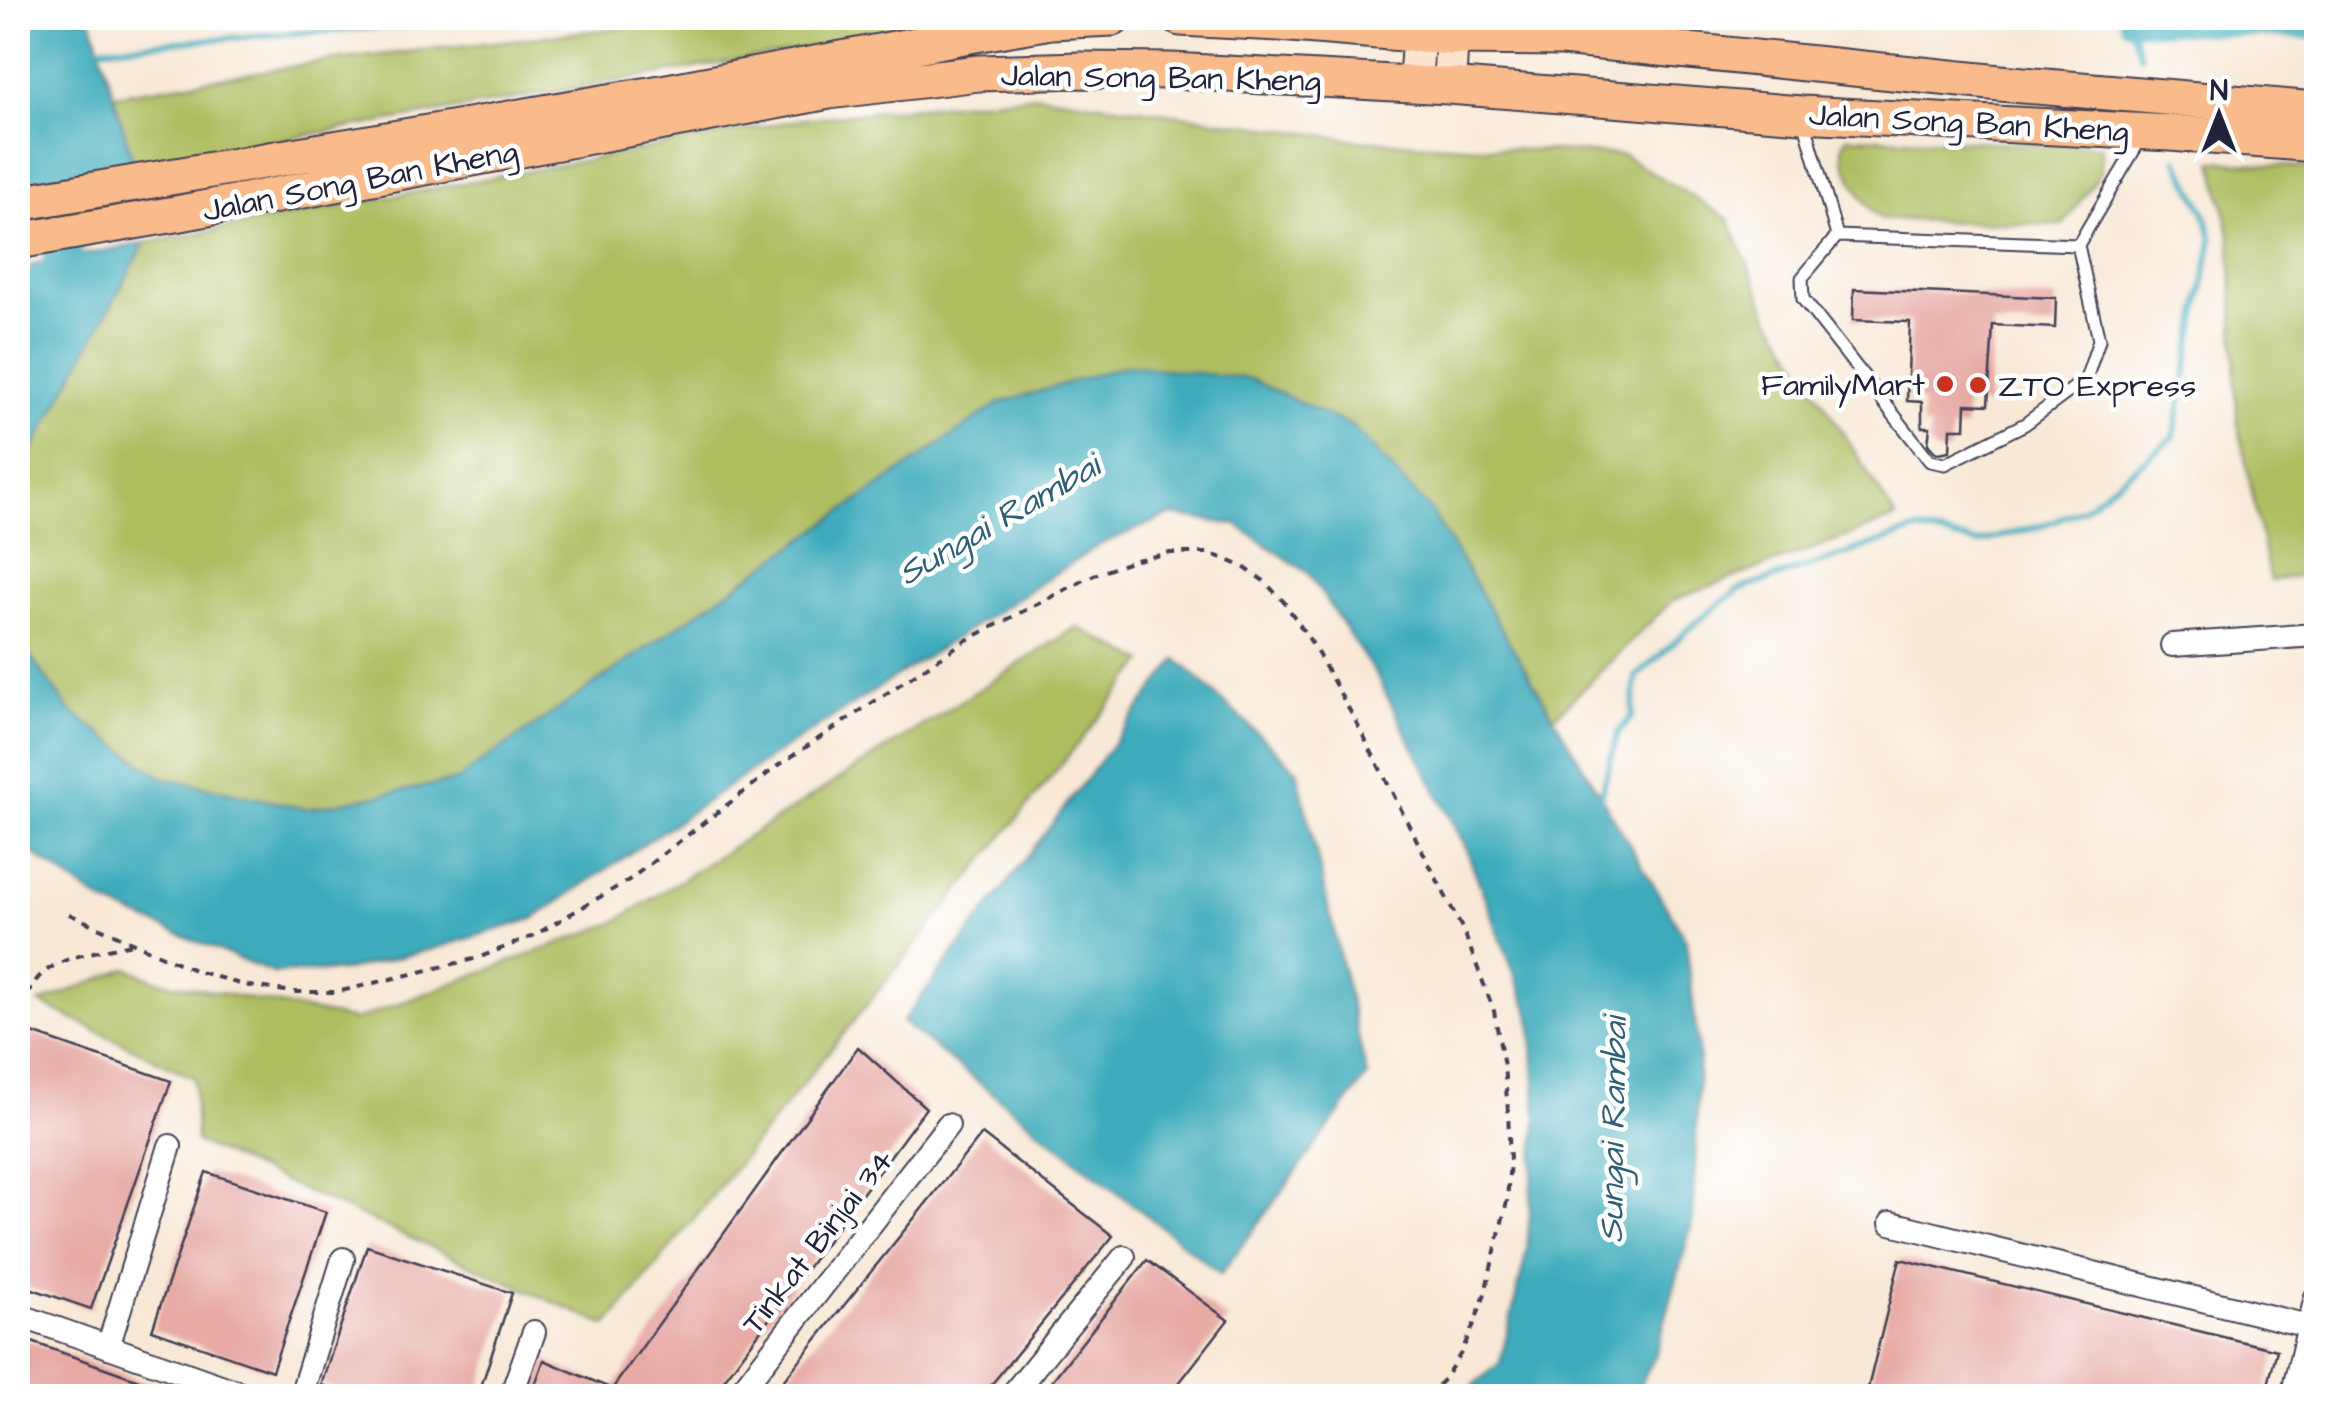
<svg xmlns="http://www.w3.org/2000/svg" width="2334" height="1414" viewBox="0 0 2334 1414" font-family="'Architects Daughter',sans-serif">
<rect width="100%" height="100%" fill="#fff"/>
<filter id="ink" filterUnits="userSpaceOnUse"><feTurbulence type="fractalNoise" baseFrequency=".01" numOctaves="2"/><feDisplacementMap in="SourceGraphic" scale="20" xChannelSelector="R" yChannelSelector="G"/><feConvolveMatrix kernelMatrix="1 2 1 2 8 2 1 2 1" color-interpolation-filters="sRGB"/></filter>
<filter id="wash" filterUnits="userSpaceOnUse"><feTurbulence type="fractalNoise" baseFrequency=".0048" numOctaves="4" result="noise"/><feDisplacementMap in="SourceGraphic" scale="40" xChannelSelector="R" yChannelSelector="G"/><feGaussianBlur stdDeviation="2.25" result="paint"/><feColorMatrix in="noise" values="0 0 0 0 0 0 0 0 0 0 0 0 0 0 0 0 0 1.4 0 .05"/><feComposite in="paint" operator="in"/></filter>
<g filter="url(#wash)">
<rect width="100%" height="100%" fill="#f8e8d5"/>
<path fill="#afbd60" stroke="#68704e" stroke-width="2.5" d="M 690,18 L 967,18 L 786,52 L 134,165 L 114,95 L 327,61 L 627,27 Z
M 1038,95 L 1357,140 L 1623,155 L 1729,219 L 1769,315 L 1896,518 L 1673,600 L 1554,717 L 1432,512 L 1127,365 L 998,404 L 455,781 L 306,809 L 160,777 L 70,711 L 18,640 L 18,477 L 145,243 L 803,119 Z
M 1847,137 L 2101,146 L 2101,172 L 2063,225 L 1882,219 C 1867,211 1845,170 1843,153 C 1842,145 1844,144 1847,137 Z
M 2213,161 L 2316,168 L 2316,572 L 2270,581 L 2237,419 L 2231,238 Z
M 1077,627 L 1144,662 L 607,1326 L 196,1142 L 194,1078 L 40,1003 L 127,968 L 155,980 L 355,1020 L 614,923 Z"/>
<path fill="#3dabbb" stroke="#30667b" stroke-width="2.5" d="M 18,18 L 91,18 L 134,165 L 27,182 L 18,141 Z
M 145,243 L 18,478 L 18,288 L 32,264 Z
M 1127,365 L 1250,379 L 1353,427 L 1432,512 L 1686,940 L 1699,1056 L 1693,1220 L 1655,1357 L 1633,1396 L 1461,1396 L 1500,1363 L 1527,1250 L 1537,1117 L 1531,1017 L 1465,846 L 1376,675 L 1308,573 L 1237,525 L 1171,515 L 1101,544 L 773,756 L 533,919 L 433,949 L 342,971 L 273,973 L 102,902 L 18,843 L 18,640 L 70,711 L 161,777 L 306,809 L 455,781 L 998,404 Z
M 1177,659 L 1297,770 L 1367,1076 L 1221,1274 L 902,1022 Z"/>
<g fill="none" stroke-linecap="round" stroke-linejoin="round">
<path stroke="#3dabbb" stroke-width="6" d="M 2128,18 L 2141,56
M 93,48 L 501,18
M 1599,801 L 1618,733 L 1632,716 L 1636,677 L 1697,622 L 1738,590 L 1917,530 L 1977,543 L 2040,526 L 2083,509 L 2174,437 L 2212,240 L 2205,213 L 2177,159"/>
<path stroke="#3dabbb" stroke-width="22" d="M 2130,22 L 2316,29"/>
<path stroke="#3dabbb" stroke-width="40" d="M 18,355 L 62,281 L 64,197"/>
</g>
<g id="blocks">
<path fill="#e7aaa5" d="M 1854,289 L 2056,298 L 2055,328 L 1993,325 L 1988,405 L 1966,404 L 1965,428 L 1951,428 L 1950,451 L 1939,453 L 1935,452 L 1928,444 L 1930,427 L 1922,427 L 1922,402 L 1907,401 L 1910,322 L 1853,320 Z
M 32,1033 L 171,1081 L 91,1309 L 18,1284 L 18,1074 Z
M 858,1047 L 926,1108 L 712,1396 L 531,1396 L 544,1360 L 612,1389 Z
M 982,1134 L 1113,1236 L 982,1396 L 771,1396 Z
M 206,1172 L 326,1212 L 272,1371 L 152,1330 Z
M 367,1246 L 512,1293 L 478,1396 L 355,1396 L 321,1385 Z
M 1900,1259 L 2277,1350 L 2265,1396 L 1866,1396 Z
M 1147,1260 L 1228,1320 L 1169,1396 L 1040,1396 Z
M 18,1337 L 178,1394 L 178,1396 L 18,1396 Z"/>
</g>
</g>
<g filter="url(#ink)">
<use href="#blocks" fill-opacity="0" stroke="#424052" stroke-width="2.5"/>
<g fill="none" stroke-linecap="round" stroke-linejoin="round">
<g stroke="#424052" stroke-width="15">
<path id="lane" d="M 1804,120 L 1837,236
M 1837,236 L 1802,278 L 1803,299 L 1930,461 L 1945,464 L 2025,424 L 2086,379 L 2099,340 L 2078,245 L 2143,135
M 1837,236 L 2078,245"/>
</g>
<g stroke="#424052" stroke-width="26">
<path id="street" d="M 2172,645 L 2316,635
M 1891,1223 L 2316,1328
M 18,1315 L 249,1396
M 108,1347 L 170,1146
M 301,1396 L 343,1259
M 511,1396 L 534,1332
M 737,1396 L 948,1125
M 1011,1396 L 1124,1257
M 2292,1396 L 2316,1297"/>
</g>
<g stroke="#424052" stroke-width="36">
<path id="secondary" d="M 1415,84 L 1420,18
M 1449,86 L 1453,18"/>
</g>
<g stroke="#424052" stroke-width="39">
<path id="primary" d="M 1180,18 L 1279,23 L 1452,37 L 1562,38 L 2000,83 L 2316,110
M 18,203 L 667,92 L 969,35 L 1051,21 L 1113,18
M 18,241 L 181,213 L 829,91 L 979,73 L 1080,70 L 1172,71 L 1449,86 L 1802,114 L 2170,133 L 2316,144"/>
</g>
<path stroke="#424052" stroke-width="4" stroke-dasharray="8 8" stroke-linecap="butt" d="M 69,914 L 194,970 L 243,985 L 293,992 L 337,992 L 478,958 L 533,936 L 629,880 L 779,765 L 965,641 L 1094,575 L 1136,560 L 1170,553 L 1209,553 L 1242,566 L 1264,581 L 1284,602 L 1312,643 L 1355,720 L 1464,932 L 1494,1011 L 1504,1066 L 1508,1111 L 1510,1160 L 1507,1201 L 1484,1297 L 1474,1324 L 1461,1353 L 1444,1379 L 1427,1396
M 18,1008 C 28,999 30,986 40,976 C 61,955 107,950 136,943"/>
<use href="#lane" stroke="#fff" stroke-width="11"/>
<use href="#street" stroke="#fff" stroke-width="22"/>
<use href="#secondary" stroke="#fde4d1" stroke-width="32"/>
<use href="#primary" stroke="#fabb8c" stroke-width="35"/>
</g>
</g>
<g fill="#c8321e" stroke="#fff" stroke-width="4">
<circle cx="1945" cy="384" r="10"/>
<circle cx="1978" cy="385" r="10"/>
</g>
<g text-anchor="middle" stroke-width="9" stroke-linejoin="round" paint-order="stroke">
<g font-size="32" fill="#22223b" stroke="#fff">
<text transform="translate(1161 77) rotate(1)" y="11">Jalan Song Ban Kheng</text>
<text transform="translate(1969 122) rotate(3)" y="11">Jalan Song Ban Kheng</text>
<text transform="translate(360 180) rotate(-11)" y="11">Jalan Song Ban Kheng</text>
<text transform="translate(817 1241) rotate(-52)" y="11">Tinkat Binjai 34</text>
</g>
<g font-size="32" fill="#22223b" stroke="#fff" text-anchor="end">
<text x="1925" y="395">FamilyMart</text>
<text x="1998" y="396" text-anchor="start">ZTO Express</text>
</g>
<g font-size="35" font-style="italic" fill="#2e6075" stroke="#fff">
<text transform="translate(998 519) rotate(-30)" y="12">Sungai Rambai</text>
<text transform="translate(1612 1130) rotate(-89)" y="12">Sungai Rambai</text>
</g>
</g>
<rect width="2334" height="1414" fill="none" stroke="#fff" stroke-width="60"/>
<g transform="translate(2219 115)" stroke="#ffffff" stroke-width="8" paint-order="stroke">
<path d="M0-8L18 38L0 25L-18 38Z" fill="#22223b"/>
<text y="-15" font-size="28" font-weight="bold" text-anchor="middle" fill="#22223b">N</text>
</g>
</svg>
